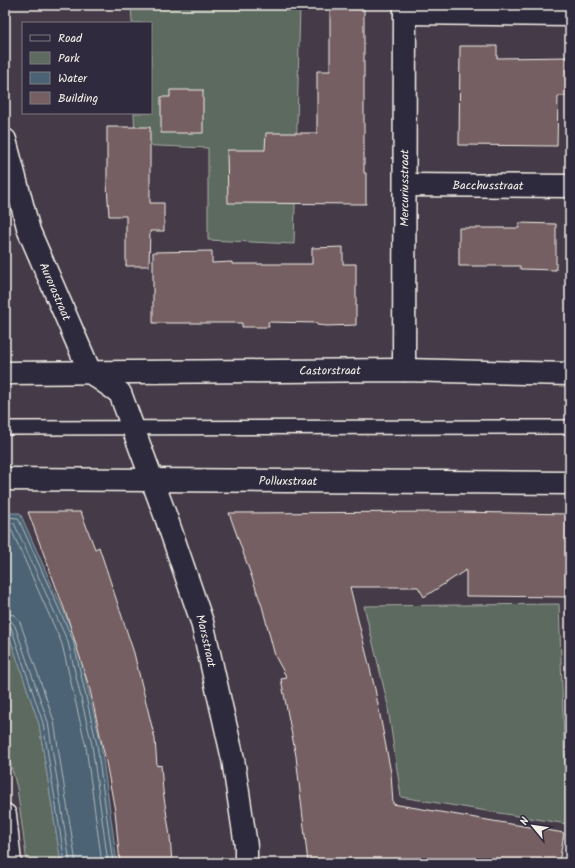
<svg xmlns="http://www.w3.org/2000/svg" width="575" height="868" viewBox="0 0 575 868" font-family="Kalam,sans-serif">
<rect width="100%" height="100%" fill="#443a48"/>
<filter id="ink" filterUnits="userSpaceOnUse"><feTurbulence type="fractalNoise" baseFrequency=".025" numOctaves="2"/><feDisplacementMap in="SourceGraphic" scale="8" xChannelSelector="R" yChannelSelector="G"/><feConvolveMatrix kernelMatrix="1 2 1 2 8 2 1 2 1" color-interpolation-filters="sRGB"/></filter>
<g filter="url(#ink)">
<path fill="#5d6a60" stroke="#a8aea4" d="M 131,5 L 300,5 L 294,244 L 208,240 L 208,148 L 135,145 L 134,113 L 151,113 L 151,23 L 132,23 Z
M 559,604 L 567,824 L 401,797 L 387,701 L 364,606 Z
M 5,623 L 39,724 L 61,863 L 27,863 L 17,788 L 5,743 Z"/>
<path fill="#4b6374" stroke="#8f9ca2" d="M 5,513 L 20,513 L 76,639 L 101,744 L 117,863 L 61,863 L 39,724 L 5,623 Z"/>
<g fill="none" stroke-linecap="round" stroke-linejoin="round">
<path stroke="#b0b8ba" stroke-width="1" d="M 5,517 L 18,518 L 73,640 L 97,745 L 113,863
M 5,522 L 14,523 L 68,642 L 92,745 L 108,863
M 5,528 L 11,529 L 62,644 L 86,747 L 102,863
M 5,613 L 14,615 L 20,622 L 54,721 L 76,863
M 5,619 L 11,621 L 15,626 L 48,722 L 70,863
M 5,624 L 11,627 L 43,723 L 65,863"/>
</g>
<path fill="#755f62" stroke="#f4f1e8" d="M 330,5 L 364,5 L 364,173 L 366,173 L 366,204 L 228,203 L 227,150 L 265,150 L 266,133 L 317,133 L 317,71 L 330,71 Z
M 460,46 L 497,46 L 497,58 L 570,57 L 570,96 L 558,96 L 557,146 L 459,145 Z
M 170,90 L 203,90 L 203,133 L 161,133 L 161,97 L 170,97 Z
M 107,127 L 150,127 L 150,203 L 164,203 L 164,231 L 150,231 L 149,266 L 126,266 L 126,216 L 109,216 L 107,185 Z
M 519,223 L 556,224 L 556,270 L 520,269 L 520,266 L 459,266 L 459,228 L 519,228 Z
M 343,247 L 343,264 L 356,264 L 356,325 L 327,326 L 317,325 L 317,323 L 268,322 L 269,327 L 242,327 L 242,323 L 153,323 L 153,252 L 212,251 L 212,263 L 232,262 L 232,264 L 312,264 L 312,248 Z
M 28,512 L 81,512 L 95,549 L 99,547 L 134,653 L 155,739 L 157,766 L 161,765 L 163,791 L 170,836 L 172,863 L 120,863 L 115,811 L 106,762 L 90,690 L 68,619 Z
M 455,512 L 570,514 L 570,597 L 466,596 L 466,570 L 424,597 L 418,587 L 350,587 L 375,689 L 391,773 L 393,804 L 564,833 L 559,863 L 308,863 L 296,756 L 281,679 L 287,678 L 275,656 L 262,606 L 229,513 Z"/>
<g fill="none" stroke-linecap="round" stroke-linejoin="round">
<g stroke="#f4f1e8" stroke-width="16">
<path id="service" d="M 5,428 L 570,427"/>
</g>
<g stroke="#f4f1e8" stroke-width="25">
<g id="minor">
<path d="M 405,13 L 570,15"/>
<path id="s1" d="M 5,140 L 29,231 L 90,372 L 120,393 L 167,520 L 202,622 L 233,759 L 246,846 L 246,863"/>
<path id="s2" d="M 405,185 L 570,186"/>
<path id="s3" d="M 404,370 L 405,5"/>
<path id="s4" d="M 5,373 L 404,370 L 570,374"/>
<path id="s5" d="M 5,479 L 570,483"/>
<path d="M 5,815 L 10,863"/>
</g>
</g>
<use href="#service" stroke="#2f2a3d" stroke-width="13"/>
<use href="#minor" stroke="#2f2a3d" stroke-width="22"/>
</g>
</g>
<g text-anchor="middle" stroke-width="3" stroke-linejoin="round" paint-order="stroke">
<g font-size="12" fill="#f4f1e8" stroke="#2f2a3d">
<text dy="4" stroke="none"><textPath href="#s2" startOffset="83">Bacchusstraat</textPath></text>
<text dy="4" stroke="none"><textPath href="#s3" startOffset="182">Mercuriusstraat</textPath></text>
<text dy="4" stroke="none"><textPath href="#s1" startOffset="160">Aurorastraat</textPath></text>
<text dy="4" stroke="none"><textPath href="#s4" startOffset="325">Castorstraat</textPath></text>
<text dy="4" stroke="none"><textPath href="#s5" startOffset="283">Polluxstraat</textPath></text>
<text dy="4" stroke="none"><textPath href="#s1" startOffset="547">Marsstraat</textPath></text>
</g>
</g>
<rect width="575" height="868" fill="none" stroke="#2f2a3d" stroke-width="20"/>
<rect x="10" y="10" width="555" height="848" fill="none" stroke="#f4f1e8" stroke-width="1.5" filter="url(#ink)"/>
<rect x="22" y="22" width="130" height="92" fill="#2f2a3d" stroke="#7e7a81"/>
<rect x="30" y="35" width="20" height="6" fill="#2f2a3d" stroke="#7e7a81"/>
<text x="58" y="42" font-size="12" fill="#f4f1e8">Road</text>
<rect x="30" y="52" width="20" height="12" fill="#5d6a60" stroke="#7e7a81"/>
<text x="58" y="62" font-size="12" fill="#f4f1e8">Park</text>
<rect x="30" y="72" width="20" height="12" fill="#4b6374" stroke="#7e7a81"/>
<text x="58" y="82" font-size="12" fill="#f4f1e8">Water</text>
<rect x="30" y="92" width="20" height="12" fill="#755f62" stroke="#7e7a81"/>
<text x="58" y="102" font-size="12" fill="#f4f1e8">Building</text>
<g transform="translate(533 826) rotate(299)" stroke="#2f2a3d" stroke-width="3" paint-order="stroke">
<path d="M0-3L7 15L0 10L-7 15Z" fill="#f4f1e8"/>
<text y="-6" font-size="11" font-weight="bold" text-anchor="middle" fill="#f4f1e8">N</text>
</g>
</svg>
